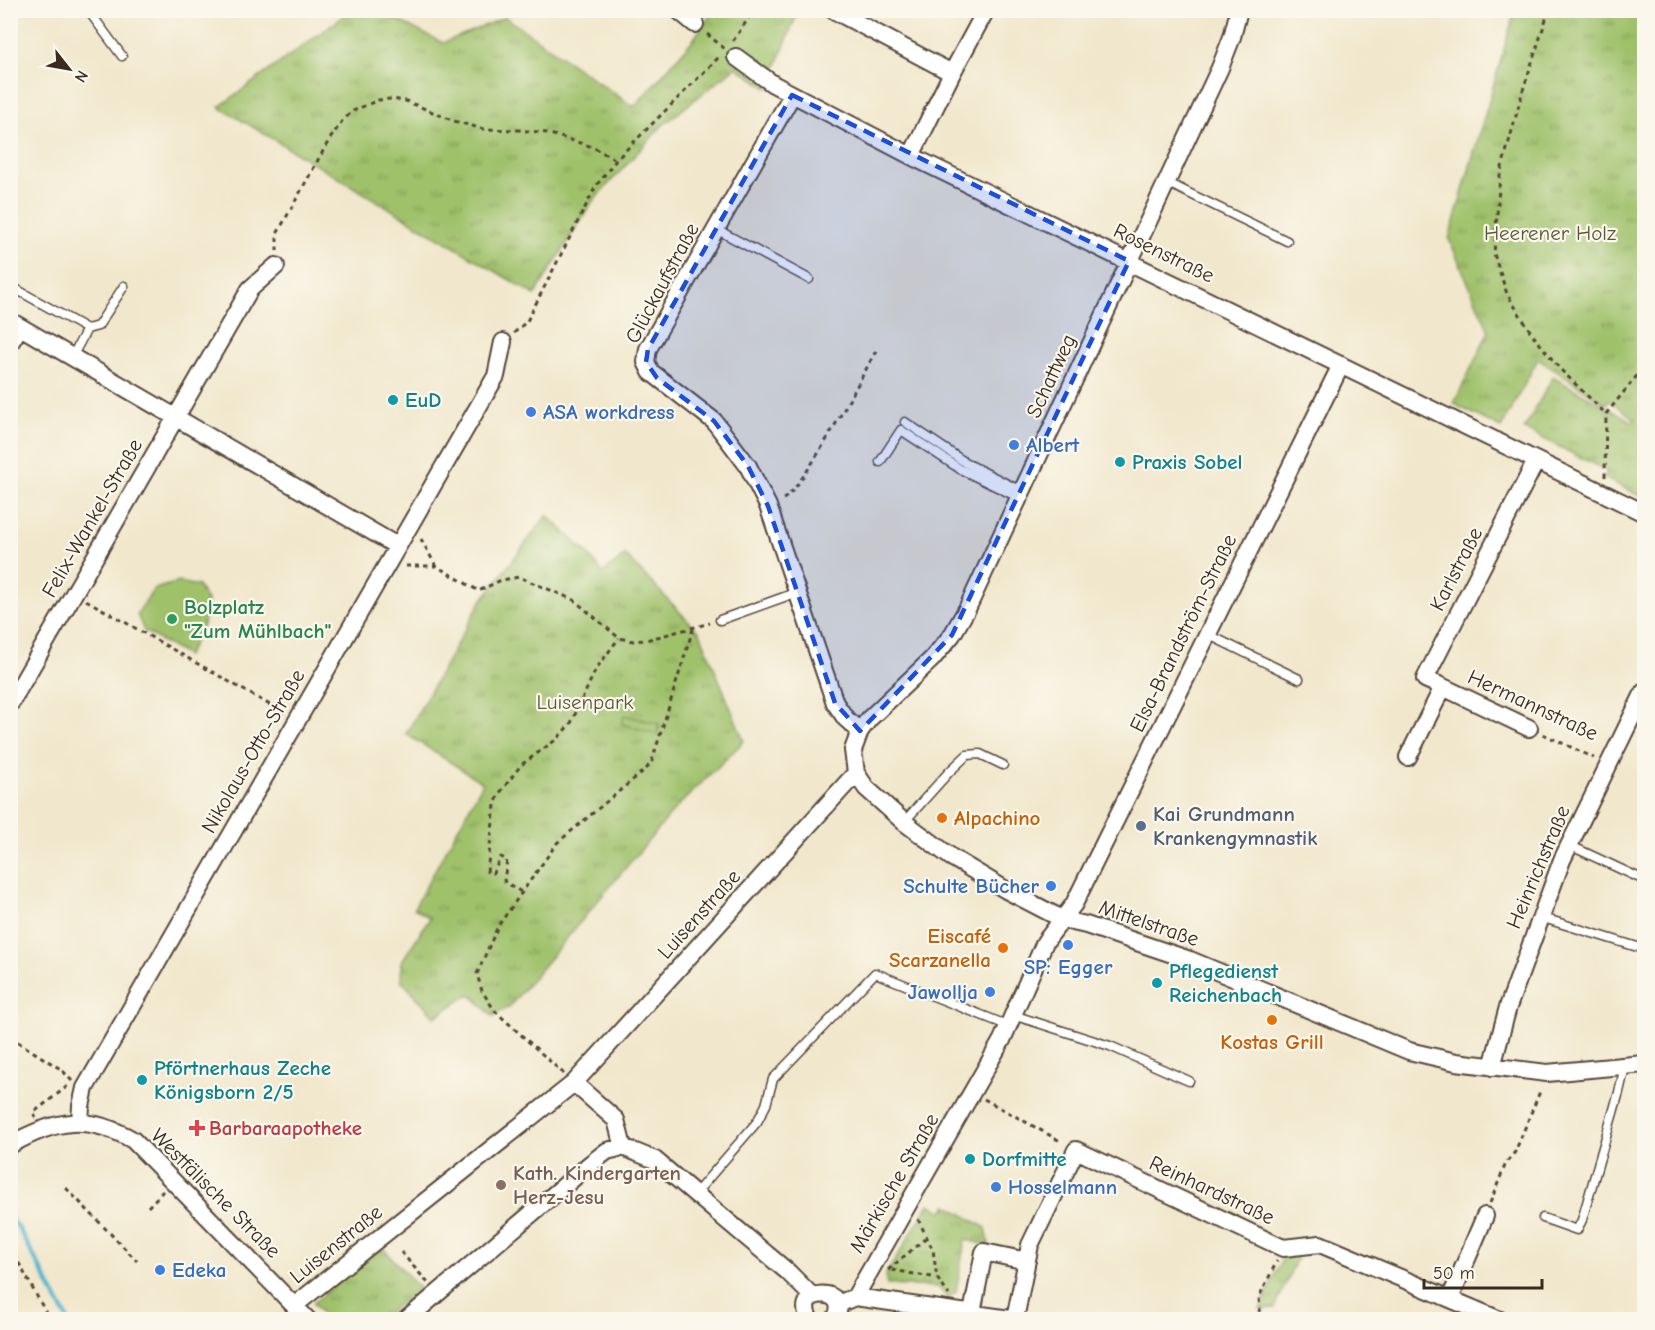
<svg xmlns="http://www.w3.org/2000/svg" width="1655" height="1330" viewBox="0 0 1655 1330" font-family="'Comic Neue',sans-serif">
<defs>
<pattern id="park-tufts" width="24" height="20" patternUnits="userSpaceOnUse" patternTransform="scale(1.5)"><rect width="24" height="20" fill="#9fc16a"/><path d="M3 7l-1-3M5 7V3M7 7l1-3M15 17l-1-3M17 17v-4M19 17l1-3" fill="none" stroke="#839d57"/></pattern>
</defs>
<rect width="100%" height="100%" fill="#fbf7ec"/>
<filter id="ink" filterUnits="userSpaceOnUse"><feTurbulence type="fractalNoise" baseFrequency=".0167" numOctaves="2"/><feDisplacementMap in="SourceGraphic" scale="12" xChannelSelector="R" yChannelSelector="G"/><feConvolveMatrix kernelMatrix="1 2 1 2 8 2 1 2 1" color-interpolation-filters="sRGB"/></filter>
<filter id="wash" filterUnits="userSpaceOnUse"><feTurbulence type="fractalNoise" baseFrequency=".008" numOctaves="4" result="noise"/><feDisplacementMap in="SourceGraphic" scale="24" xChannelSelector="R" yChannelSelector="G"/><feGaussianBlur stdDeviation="1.35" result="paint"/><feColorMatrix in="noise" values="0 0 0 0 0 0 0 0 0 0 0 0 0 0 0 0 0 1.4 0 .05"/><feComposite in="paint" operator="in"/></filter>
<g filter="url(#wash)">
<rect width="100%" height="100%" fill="#f1e7cc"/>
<path fill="url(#park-tufts)" stroke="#6d7644" stroke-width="1.5" d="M 351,11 L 379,11 L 443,43 L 505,17 L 634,107 L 693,40 L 713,11 L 798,11 L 768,88 L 736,67 L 662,126 L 592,202 L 535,295 L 219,107 Z
M 1515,11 L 1644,11 L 1644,498 L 1604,478 L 1607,471 L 1524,429 L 1553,377 L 1633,422 L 1635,419 L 1609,400 L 1606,404 L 1538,359 L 1501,428 L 1454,404 L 1489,331 L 1449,239 Z
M 547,515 L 588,554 L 603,573 L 625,555 L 700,633 L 744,741 L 675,809 L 509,1007 L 493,1016 L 470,994 L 435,1017 L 401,980 L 402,961 L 430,918 L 414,908 L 483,783 L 406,734 L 480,603 Z
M 929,1204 L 942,1212 L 947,1205 L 986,1228 L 989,1245 L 965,1240 L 956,1292 L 947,1298 L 939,1287 L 887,1285 L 886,1275 Z
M 383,1248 L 419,1288 L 381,1319 L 327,1319 L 313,1303 L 351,1273 L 368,1257 Z
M 1285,1252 L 1297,1258 L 1275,1308 L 1260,1309 Z"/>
<path fill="#9fc16a" stroke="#6d7644" stroke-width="1.5" d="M 179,582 L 198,586 L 207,601 L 203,625 L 187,656 L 144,631 L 137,614 L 154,589 Z
M 624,715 L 659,724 L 657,734 L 622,724 Z"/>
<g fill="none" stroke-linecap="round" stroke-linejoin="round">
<path stroke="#4fb4ce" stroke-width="4.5" d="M 10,1219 L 18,1227 L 68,1320"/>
</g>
</g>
<g filter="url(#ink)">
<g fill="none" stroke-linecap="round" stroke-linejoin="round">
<g stroke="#564638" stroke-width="11">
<path id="service" d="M 88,10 L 122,56
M 1166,182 L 1287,241
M 716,229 L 809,279
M 14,288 L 87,329 L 72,357
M 87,329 L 98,326 L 124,286
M 905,422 L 966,463 L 1021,491
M 880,462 L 901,430 L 960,469 L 1018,497
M 720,620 L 798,592
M 1207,634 L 1299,679
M 904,822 L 949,772 L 967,755 L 980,754 L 1003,765
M 1569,845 L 1644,880
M 1540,917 L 1644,949
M 1013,1015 L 1110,1046 L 1189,1081
M 695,1194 L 757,1122 L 766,1105 L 773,1079 L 875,973 L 1009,1026
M 1543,1218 L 1577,1230 L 1582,1220 L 1619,1092 L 1625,1066"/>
</g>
<g stroke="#564638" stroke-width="20">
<path id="minor" d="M 678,10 L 695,24
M 833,10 L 952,73
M 1239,10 L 1232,37 L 1220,68 L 967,609 L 952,635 L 932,659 L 869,719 L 860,731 L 853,750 L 856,773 L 866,788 L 904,822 L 951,857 L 1006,890 L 1064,920 L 1086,925 L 1190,960 L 1409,1051 L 1456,1062 L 1547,1073 L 1644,1064
M 736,57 L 773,84 L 911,156 L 1644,513
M 792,95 L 648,349 L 646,362 L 651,372 L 714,421 L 748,466 L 768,506 L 835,703 L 846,719 L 860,731
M 911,156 L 952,73 L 986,10
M 10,321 L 397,546
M 10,343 L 20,327
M 1443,687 L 1425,679 L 1536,461
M 10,704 L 250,289 L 276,266
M 1408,757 L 1443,687 L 1529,728
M 1492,1067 L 1508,1007 L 1562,860 L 1644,692
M 574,1083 L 616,1120 L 623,1147
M 80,1122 L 81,1106 L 85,1088 L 496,376 L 503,342
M 10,1145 C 56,1119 87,1114 133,1140 L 308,1320
M 855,1297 L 1002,1040 L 1045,942 L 1074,904 L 1341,365
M 1450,1299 L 1485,1216
M 838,1304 L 855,1297 L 1017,1320
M 295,1305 L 574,1083 L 856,773
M 972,1313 L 984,1252 L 1027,1261
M 1015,1319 L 1030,1245 L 1076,1150 L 1283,1248 L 1320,1244 L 1500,1320
M 406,1320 L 590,1164 L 607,1151 L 623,1147 L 655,1160 L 788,1272 L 812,1296
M 810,1320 C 790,1285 856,1287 834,1320"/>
</g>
<path stroke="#564638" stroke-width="3" stroke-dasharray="4.5 4.5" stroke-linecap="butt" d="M 1549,10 L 1523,90 L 1500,175 L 1494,254 L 1507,294 L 1532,334 L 1560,369 L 1606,414
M 707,34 L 725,49
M 733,41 L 754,10
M 277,251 L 277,234 L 328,142 L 342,121 L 353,111 L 378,100 L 391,99 L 406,101 L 454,121 L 483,129 L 519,130 L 547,133 L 593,147 L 616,160
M 514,333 L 527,321 L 596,186 L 616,160 L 721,55
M 1605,477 L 1606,414 L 1644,367
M 783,499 C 802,491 862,376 876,351
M 421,539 L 436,566
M 406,566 L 436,566 L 479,591 L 501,580 L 519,577 L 574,600 L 619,638 L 633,641 L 646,640 L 710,623
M 86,600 L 284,713
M 1543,734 L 1594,758
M 521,892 L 504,881 L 507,860 L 501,857 L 493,873 L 487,872 L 495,805 L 499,794 L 521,765 L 557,739 L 571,723 L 596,669 L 619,638
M 10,1037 L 62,1070 L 72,1081
M 564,1074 L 495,1011 L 482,991 L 477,974 L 498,926 L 557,843 L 647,768 L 652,761 L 693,629
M 984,1099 L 1062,1142
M 36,1118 L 33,1113 L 69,1085
M 66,1188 L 137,1261
M 1490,1203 L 1506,1163 L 1515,1152 L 1541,1089
M 148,1207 L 163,1191
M 918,1219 L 933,1250 L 937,1278 L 949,1295
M 10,1247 L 50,1320
M 401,1252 L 428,1283
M 888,1270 L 927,1237
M 892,1270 L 937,1278
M 1255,1320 L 1260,1309 L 1259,1297 L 1277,1261"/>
<use href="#service" stroke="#fff" stroke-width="8"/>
<use href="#minor" stroke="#fff" stroke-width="16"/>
</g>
</g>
<path fill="#1d4ed8" fill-opacity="0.2" stroke="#1d4ed8" stroke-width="4.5" stroke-dasharray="12 8" stroke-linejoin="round" d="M 792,95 L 1129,261 L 952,635 L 860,731 L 835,703 L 768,506 L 748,466 L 714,421 L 657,378 L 646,362 L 648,349 Z"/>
<g fill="#0f9aa8" stroke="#fbf7ec" stroke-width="2">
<circle cx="393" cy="400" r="6"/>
<circle cx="1120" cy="462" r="6"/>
<circle cx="1157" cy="983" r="6"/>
<circle cx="142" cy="1080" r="6"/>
<circle cx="970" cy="1159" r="6"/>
</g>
<g fill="#3f7fe0" stroke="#fbf7ec" stroke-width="2">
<circle cx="531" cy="412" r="6"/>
<circle cx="1014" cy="445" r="6"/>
<circle cx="1051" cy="886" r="6"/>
<circle cx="1068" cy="945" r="6"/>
<circle cx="990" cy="992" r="6"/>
<circle cx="996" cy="1187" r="6"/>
<circle cx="160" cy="1270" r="6"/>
</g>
<circle fill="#2e9e5b" stroke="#fbf7ec" stroke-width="2" cx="172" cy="619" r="6"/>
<g fill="#e8710a" stroke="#fbf7ec" stroke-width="2">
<circle cx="942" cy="818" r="6"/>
<circle cx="1003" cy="948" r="6"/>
<circle cx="1272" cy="1020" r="6"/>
</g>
<circle fill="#5c6f8a" stroke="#fbf7ec" stroke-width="2" cx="1141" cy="826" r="6"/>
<path fill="#e0444e" stroke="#fbf7ec" stroke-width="2" d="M194 1119h6v6h6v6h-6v6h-6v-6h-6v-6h6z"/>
<circle fill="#8d6e63" stroke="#fbf7ec" stroke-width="2" cx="501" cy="1185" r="6"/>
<g text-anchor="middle" stroke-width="4.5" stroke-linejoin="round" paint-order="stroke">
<g font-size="21" fill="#595735" stroke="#fbf7ec">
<text x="1550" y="240">Heerener Holz</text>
<text x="585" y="709">Luisenpark</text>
</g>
<g font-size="21" fill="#3b2a1e" stroke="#fbf7ec">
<text transform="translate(1164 253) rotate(26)" y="7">Rosenstraße</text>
<text transform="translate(662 283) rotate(-62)" y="7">Glückaufstraße</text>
<text transform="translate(1051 376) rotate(-65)" y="7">Schattweg</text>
<text transform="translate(92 518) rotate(-60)" y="7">Felix-Wankel-Straße</text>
<text transform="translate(1456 569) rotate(-63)" y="7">Karlstraße</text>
<text transform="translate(1183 633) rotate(-64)" y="7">Elsa-Brandström-Straße</text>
<text transform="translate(1533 705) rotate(25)" y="7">Hermannstraße</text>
<text transform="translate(253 751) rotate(-60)" y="7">Nikolaus-Otto-Straße</text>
<text transform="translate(1538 867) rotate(-67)" y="7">Heinrichstraße</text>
<text transform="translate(699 914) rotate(-48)" y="7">Luisenstraße</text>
<text transform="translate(1149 923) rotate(19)" y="7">Mittelstraße</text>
<text transform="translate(894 1183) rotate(-60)" y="7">Märkische Straße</text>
<text transform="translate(1212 1190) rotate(25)" y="7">Reinhardstraße</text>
<text transform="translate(216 1193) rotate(45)" y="7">Westfälische Straße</text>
<text transform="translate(336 1244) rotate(-39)" y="7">Luisenstraße</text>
</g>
<g font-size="21" font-weight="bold" fill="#0d838f" stroke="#fbf7ec" text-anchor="start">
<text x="405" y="407">EuD</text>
<text x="1132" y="469">Praxis Sobel</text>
<text x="1169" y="978">Pflegedienst<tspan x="1169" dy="24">Reichenbach</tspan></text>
<text x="154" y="1075">Pförtnerhaus Zeche<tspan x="154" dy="24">Königsborn 2/5</tspan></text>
<text x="982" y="1166">Dorfmitte</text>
</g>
<g font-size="21" font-weight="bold" fill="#366cbe" stroke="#fbf7ec" text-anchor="start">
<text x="543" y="419">ASA workdress</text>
<text x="1026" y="452">Albert</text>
<text x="1039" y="893" text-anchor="end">Schulte Bücher</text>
<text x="1068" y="974" text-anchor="middle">SP: Egger</text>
<text x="978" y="999" text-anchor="end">Jawollja</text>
<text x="1008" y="1194">Hosselmann</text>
<text x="172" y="1277">Edeka</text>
</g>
<g font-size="21" font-weight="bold" fill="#27864d" stroke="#fbf7ec" text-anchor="start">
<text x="184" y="614">Bolzplatz<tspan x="184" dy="24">"Zum Mühlbach"</tspan></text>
</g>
<g font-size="21" font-weight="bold" fill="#4e5e75" stroke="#fbf7ec" text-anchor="start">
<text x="1153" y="821">Kai Grundmann<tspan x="1153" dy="24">Krankengymnastik</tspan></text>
</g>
<g font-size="21" font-weight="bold" fill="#c56008" stroke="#fbf7ec" text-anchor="start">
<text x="954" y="825">Alpachino</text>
<text x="991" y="943" text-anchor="end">Eiscafé<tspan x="991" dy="24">Scarzanella</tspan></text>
<text x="1272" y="1049" text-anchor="middle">Kostas Grill</text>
</g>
<g font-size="21" font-weight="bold" fill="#be3a42" stroke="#fbf7ec" text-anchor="start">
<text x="209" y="1135">Barbaraapotheke</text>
</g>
<g font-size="21" font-weight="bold" fill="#785e54" stroke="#fbf7ec" text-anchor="start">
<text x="513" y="1180">Kath. Kindergarten<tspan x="513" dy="24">Herz-Jesu</tspan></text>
</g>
</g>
<rect width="1655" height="1330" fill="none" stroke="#fbf7ec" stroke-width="36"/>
<g transform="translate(69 69) rotate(121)" stroke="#fbf7ec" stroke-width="4.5" paint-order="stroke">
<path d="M0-4.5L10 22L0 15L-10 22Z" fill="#3b2a1e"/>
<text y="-9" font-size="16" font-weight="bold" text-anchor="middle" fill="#3b2a1e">N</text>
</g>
<path d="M1424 1279v9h118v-9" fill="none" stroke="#3b2a1e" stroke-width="3"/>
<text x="1433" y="1279" font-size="18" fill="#3b2a1e" stroke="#fbf7ec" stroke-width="4.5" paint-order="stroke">50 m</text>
</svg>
